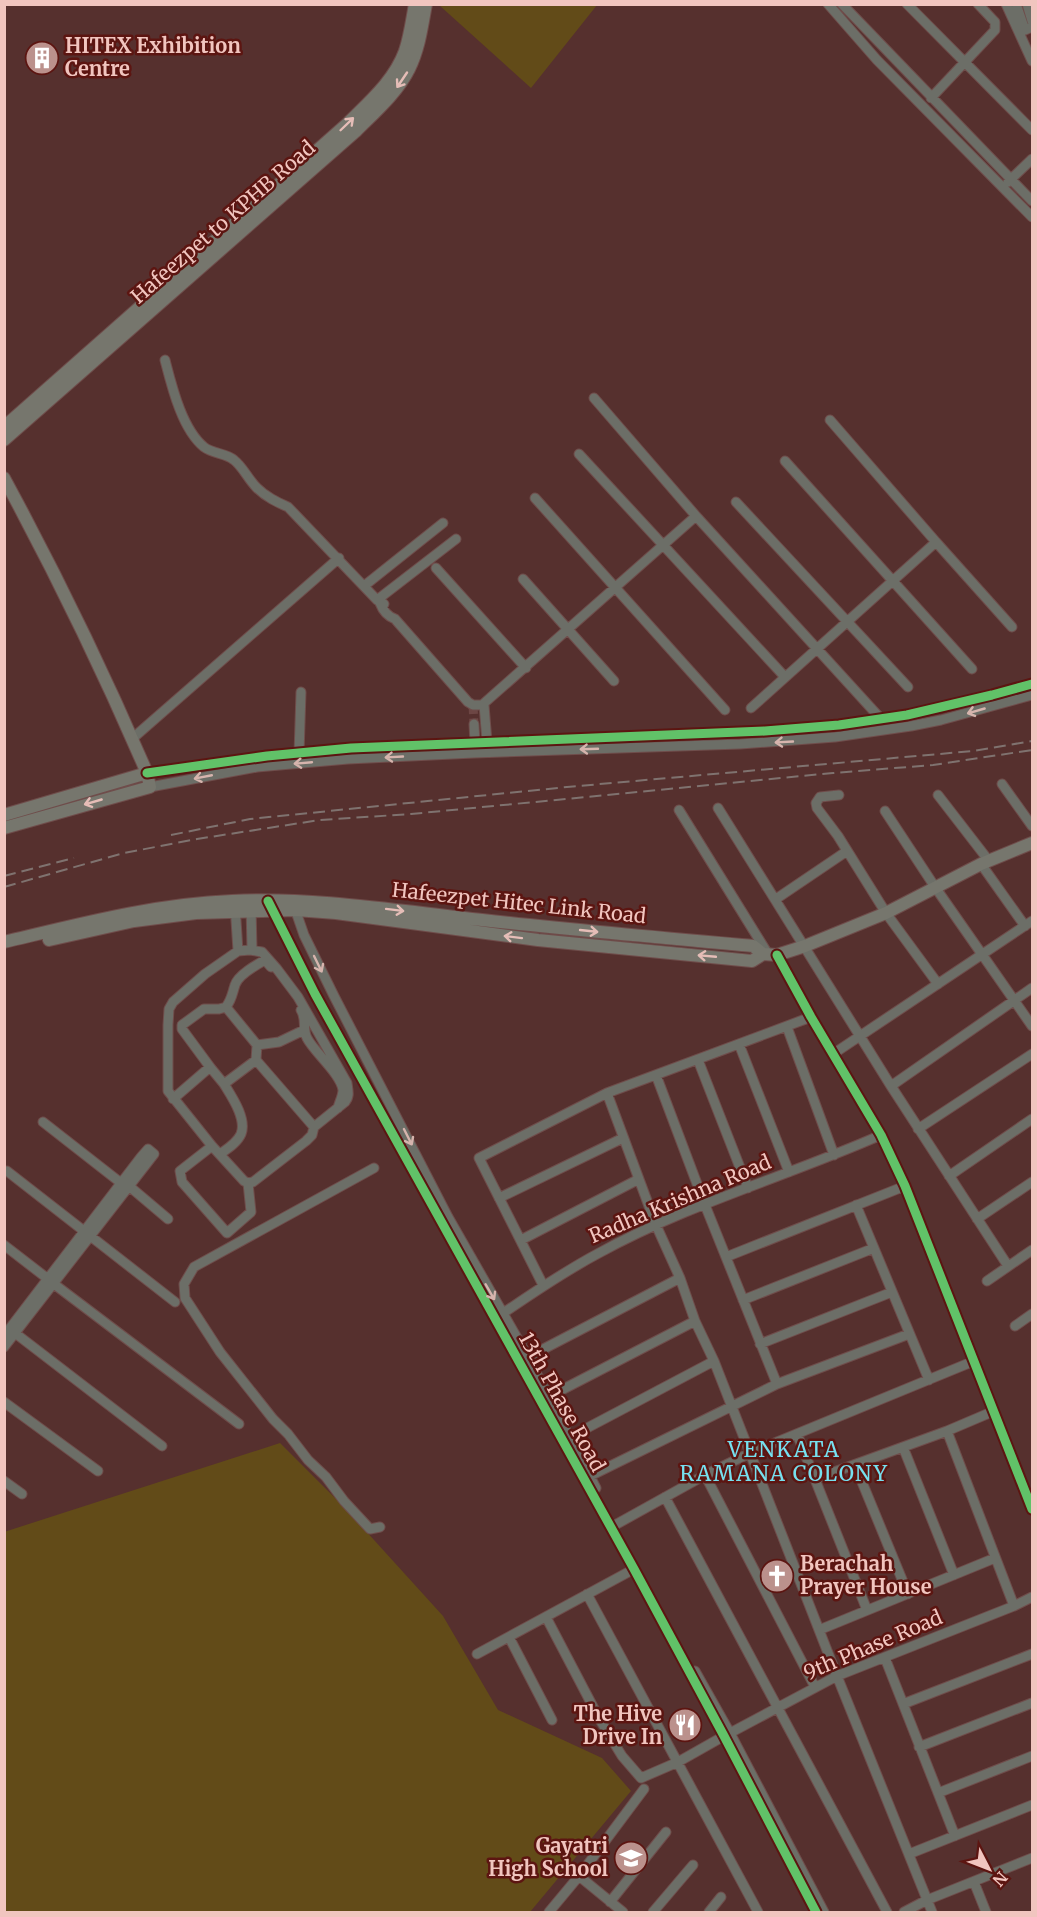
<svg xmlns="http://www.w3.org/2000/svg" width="1037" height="1917" viewBox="0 0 1037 1917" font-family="Merriweather,serif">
<rect width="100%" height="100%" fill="#56302e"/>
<path fill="#624b18" d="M 439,5 L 439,4 L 597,5 L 531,88 Z
M 280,1443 L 345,1508 L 443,1616 L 498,1710 L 602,1758 L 631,1791 L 530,1912 L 5,1912 L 4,1532 Z"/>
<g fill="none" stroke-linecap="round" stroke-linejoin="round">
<path stroke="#6d4644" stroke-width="9" stroke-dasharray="9 4.5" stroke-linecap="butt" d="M 473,705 L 474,724"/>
<g stroke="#6f4d4b" stroke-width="11">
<path id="minor" d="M 828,4 L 877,60 L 1032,217
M 842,4 L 1032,201
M 907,4 L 1032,130
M 1006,4 L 1032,61
M 1016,4 L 1025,30 L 1032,27
M 1027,4 L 1032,21
M 931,98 L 995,30 L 995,22 L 978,4
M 1008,182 L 1032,159
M 165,360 C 172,387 182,429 204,447 C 213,454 226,453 234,460 C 243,467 248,479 257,488 C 266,497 277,502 288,507 L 377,600 L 384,604
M 594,398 L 696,516
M 830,420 L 936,542
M 579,454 L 785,677
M 785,461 L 972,669
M 535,498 L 725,710
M 736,502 L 908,687
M 436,568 L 526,668
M 523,579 L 614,681
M 364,586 L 443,523
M 377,600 L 456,539
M 380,603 C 383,611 387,616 395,619 L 468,702 L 473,705 L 482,705 L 696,516 L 881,719
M 484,705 L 487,742
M 751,708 L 936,542 L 1012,627
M 474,724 L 475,743
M 133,738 L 339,558
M 299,754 L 301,692
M 147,773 L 267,756 L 351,748 L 765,731 L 839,725 L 907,715 L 992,695 L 1032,684
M 1002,784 L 1032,826
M 150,787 L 257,767 L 348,759 L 474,753 L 740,744 L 835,737 L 911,726 L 941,720 L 1032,695
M 839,795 L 820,797 L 816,803 L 817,808 L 838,836 L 886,913 L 938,984
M 938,795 L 989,861
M 718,808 L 891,1086 L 1008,1266
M 679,810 L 768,954
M 885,811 L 935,887 L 1032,1026
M 981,864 L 1025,926
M 776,899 L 847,851
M 235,905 L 238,951
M 251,906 L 252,950
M 294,906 L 304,935 L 334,996 L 448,1217 L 528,1357 L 596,1488
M 271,907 L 315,994 L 634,1569 L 724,1736 L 816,1912
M 250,950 L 262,952 L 277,969 L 298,997 L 347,1083 C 348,1091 350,1096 345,1102 L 314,1127 L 312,1135 L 306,1141 L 253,1182 L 248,1183 L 244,1181 L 212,1146 L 168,1091 L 168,1025 L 169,1009 L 173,1002 L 205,974 L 238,951 Z
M 777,955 L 811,1017 L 881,1135 L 905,1186 L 1032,1509
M 226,1007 L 257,1045 L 256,1060 L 314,1127
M 301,1010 C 307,1019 302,1028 307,1038 C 314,1052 341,1074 343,1090 C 343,1096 339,1103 338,1108
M 787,1027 L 834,1155
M 739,1044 L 789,1172
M 257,1045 L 279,1042 L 304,1030
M 833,1054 L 1032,921
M 698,1060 L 748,1188
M 210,1067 L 182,1029 L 182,1025 L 204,1009 L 219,1009 L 226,1007 C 232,999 232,994 235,985 C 238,975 256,965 265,960 L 271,967
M 891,1086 L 1032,988
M 607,1093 L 656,1225 L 680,1278 L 695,1321 L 714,1361 L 750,1453 L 837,1676 L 932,1912
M 173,1099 L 210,1067 L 224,1084 L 256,1060
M 43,1122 L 121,1183
M 918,1129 L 1032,1054
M 212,1146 L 180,1171 L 182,1182 L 227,1233 L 251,1212 L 248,1183
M 220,1154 C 227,1149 237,1143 241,1134 C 247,1119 232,1097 224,1084
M 374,1168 L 194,1267 L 184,1284 L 185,1298 L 220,1352 L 273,1419 L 288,1434 L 308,1460 L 326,1477 L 344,1501 L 370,1529 L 380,1527
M 7,1171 L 175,1302
M 949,1176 L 1032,1119
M 129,1186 L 168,1219
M 499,1198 L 623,1138
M 856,1205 L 929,1380
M 977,1219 L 1032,1182
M 521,1240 L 639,1179
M 4,1245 L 48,1279
M 726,1257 L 905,1186
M 987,1281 L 1032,1250
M 54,1284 L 239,1424
M 543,1285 L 479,1158 L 607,1093 L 811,1017
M 743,1300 L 874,1248
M 502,1314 C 534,1292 565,1271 599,1253 C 688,1204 788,1176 881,1135
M 1015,1326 L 1032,1314
M 15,1333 L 162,1446
M 4,1336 L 141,1157 L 148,1149 L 154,1154 L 4,1347
M 760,1344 L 892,1292
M 528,1357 L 680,1278
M 777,1384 L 909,1334
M 548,1397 L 695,1321
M 4,1402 L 98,1471
M 947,1431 L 1014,1606
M 797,1434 L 867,1610
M 570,1437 L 714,1361
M 903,1447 L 954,1575
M 855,1465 L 908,1594
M 705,1475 L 815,1687
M 590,1476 L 777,1384 L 705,1205 L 656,1075
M 815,1479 L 947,1431 L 994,1411
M 4,1481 L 22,1494
M 665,1497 L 887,1912
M 615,1525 L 705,1475 L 750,1453 L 974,1361
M 587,1594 L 758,1912
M 546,1617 L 600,1720 L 622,1756 L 641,1778 L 678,1762 L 724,1736
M 819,1630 L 995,1558
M 509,1637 L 552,1720
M 477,1654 L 634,1569
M 885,1658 L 955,1836
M 695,1671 L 730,1733 L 824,1912
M 903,1704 L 1032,1654
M 730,1733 L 837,1676 L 1014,1606 L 1032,1597
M 919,1747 L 1032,1703
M 938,1793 L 1032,1756
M 909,1854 L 1032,1805
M 579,1876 L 623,1912
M 974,1882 L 986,1912
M 610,1902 L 666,1832
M 549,1912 L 579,1876 L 644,1789
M 653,1912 L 693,1865
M 709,1912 L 721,1897
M 904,1912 L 927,1900 L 1032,1858"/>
</g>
<g stroke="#6f4d4b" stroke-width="14">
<path id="major" d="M 4,427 L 347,124 C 369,102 394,81 405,51 C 410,36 412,20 415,4
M 4,440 L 356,131 C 375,112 397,93 409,69 C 419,49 422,26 426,4
M 4,478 C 56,574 104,673 147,773 L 150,787 L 4,828
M 4,815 L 147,773
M 49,940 L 134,921 L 196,913 L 296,910 L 336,913 L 538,940 L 752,961 L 763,954
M 4,942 C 80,924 155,904 232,901 C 316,897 399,911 482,920 C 572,930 663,938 753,946 L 763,954 L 777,955 L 805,946 L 886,913 L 981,864 L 1032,843"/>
</g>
<use href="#minor" stroke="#6c6e67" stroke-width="9"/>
<use href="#major" stroke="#76766d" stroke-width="12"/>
<path stroke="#7f726f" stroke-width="2" stroke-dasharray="12 6" stroke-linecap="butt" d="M 171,835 L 250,819 L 567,787 L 973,751 L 1032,741
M 4,876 L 74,858
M 4,887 L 124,853 L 197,839 L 320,820 L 411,814 L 833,773 L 933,765 L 1032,750"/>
<g stroke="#5c1511" stroke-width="13">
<path id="cycleway" d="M 147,773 L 267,756 L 351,748 L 765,731 L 839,725 L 907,715 L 992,695 L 1032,684
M 268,901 L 315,994 L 634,1569 L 724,1736 L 816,1912
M 777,955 L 811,1017 L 881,1135 L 905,1186 L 1032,1509"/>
</g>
<use href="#cycleway" stroke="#61c268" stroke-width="9"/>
</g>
<defs><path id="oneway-shaft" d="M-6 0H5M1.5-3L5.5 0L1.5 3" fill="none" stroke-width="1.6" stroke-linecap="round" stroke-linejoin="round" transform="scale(1.5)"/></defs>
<g stroke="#e5bdb7">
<use href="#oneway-shaft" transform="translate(402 80) rotate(124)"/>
<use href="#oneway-shaft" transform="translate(347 124) rotate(-44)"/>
<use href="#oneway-shaft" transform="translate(93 802) rotate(164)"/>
<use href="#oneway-shaft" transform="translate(395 910) rotate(7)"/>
<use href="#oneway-shaft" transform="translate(589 931) rotate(6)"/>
<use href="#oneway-shaft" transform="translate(513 937) rotate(-173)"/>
<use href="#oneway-shaft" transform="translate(707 956) rotate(-175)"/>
</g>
<g stroke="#d6b4ad">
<use href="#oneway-shaft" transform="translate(976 711) rotate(164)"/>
<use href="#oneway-shaft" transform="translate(784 742) rotate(177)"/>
<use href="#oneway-shaft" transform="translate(589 749) rotate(178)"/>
<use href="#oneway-shaft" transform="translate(394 757) rotate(177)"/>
<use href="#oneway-shaft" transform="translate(303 763) rotate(175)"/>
<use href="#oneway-shaft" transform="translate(203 777) rotate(169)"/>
<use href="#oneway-shaft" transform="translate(318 964) rotate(64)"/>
<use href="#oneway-shaft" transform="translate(408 1137) rotate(63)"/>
<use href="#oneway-shaft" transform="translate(490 1292) rotate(60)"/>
</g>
<defs>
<g id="building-disc" transform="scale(1.725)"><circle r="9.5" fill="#bb918c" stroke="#5c1511"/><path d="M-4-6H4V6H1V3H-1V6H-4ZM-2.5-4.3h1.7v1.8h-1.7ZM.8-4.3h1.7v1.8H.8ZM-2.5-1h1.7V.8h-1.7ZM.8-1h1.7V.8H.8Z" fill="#fff"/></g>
<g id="church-disc" transform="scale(1.725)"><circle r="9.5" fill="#bb918c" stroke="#5c1511"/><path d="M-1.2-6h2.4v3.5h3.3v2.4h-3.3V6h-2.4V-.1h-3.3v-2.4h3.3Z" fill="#fff"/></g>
<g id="restaurant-disc" transform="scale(1.725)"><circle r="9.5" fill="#bb918c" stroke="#5c1511"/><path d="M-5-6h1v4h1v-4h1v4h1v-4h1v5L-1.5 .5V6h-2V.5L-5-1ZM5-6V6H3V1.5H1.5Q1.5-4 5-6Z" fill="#fff"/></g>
<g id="school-disc" transform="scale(1.725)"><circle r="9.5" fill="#bb918c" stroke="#5c1511"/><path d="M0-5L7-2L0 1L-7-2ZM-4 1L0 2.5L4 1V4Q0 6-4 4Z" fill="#fff"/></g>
</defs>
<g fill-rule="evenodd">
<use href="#building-disc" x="42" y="58"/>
<use href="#church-disc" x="777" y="1576"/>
<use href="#restaurant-disc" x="685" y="1725"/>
<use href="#school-disc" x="631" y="1858"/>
</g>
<g text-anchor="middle" stroke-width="5" stroke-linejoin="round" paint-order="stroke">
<g font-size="20" font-weight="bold" fill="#f1c5bf" stroke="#5c1511" text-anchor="start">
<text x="65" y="53">HITEX Exhibition<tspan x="65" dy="23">Centre</tspan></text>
<text x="800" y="1571">Berachah<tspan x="800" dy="23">Prayer House</tspan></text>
<text x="662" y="1721" text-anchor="end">The Hive<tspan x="662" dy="23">Drive In</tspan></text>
<text x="608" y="1853" text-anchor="end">Gayatri<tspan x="608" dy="23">High School</tspan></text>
</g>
<g font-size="20" fill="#f1c5bf" stroke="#5c1511">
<text transform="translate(223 222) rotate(-41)" y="7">Hafeezpet to KPHB Road</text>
<text transform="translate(519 903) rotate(6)" y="7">Hafeezpet Hitec Link Road</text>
<text transform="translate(680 1199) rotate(-23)" y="7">Radha Krishna Road</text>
<text transform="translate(562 1402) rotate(61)" y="7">13th Phase Road</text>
<text transform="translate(873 1645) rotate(-23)" y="7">9th Phase Road</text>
</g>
<g font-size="21" letter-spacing="1.5" fill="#76e0ef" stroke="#5c1511">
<text x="784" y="1457">VENKATA<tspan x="784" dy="24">RAMANA COLONY</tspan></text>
</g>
</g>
<rect width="1037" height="1917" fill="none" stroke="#f1c5bf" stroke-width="12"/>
<g transform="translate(989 1869) rotate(132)" stroke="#5c1511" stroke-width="4.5" paint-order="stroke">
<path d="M0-4.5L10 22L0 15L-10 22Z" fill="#f1c5bf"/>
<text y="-9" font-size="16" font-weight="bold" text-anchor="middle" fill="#f1c5bf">N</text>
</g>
</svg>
